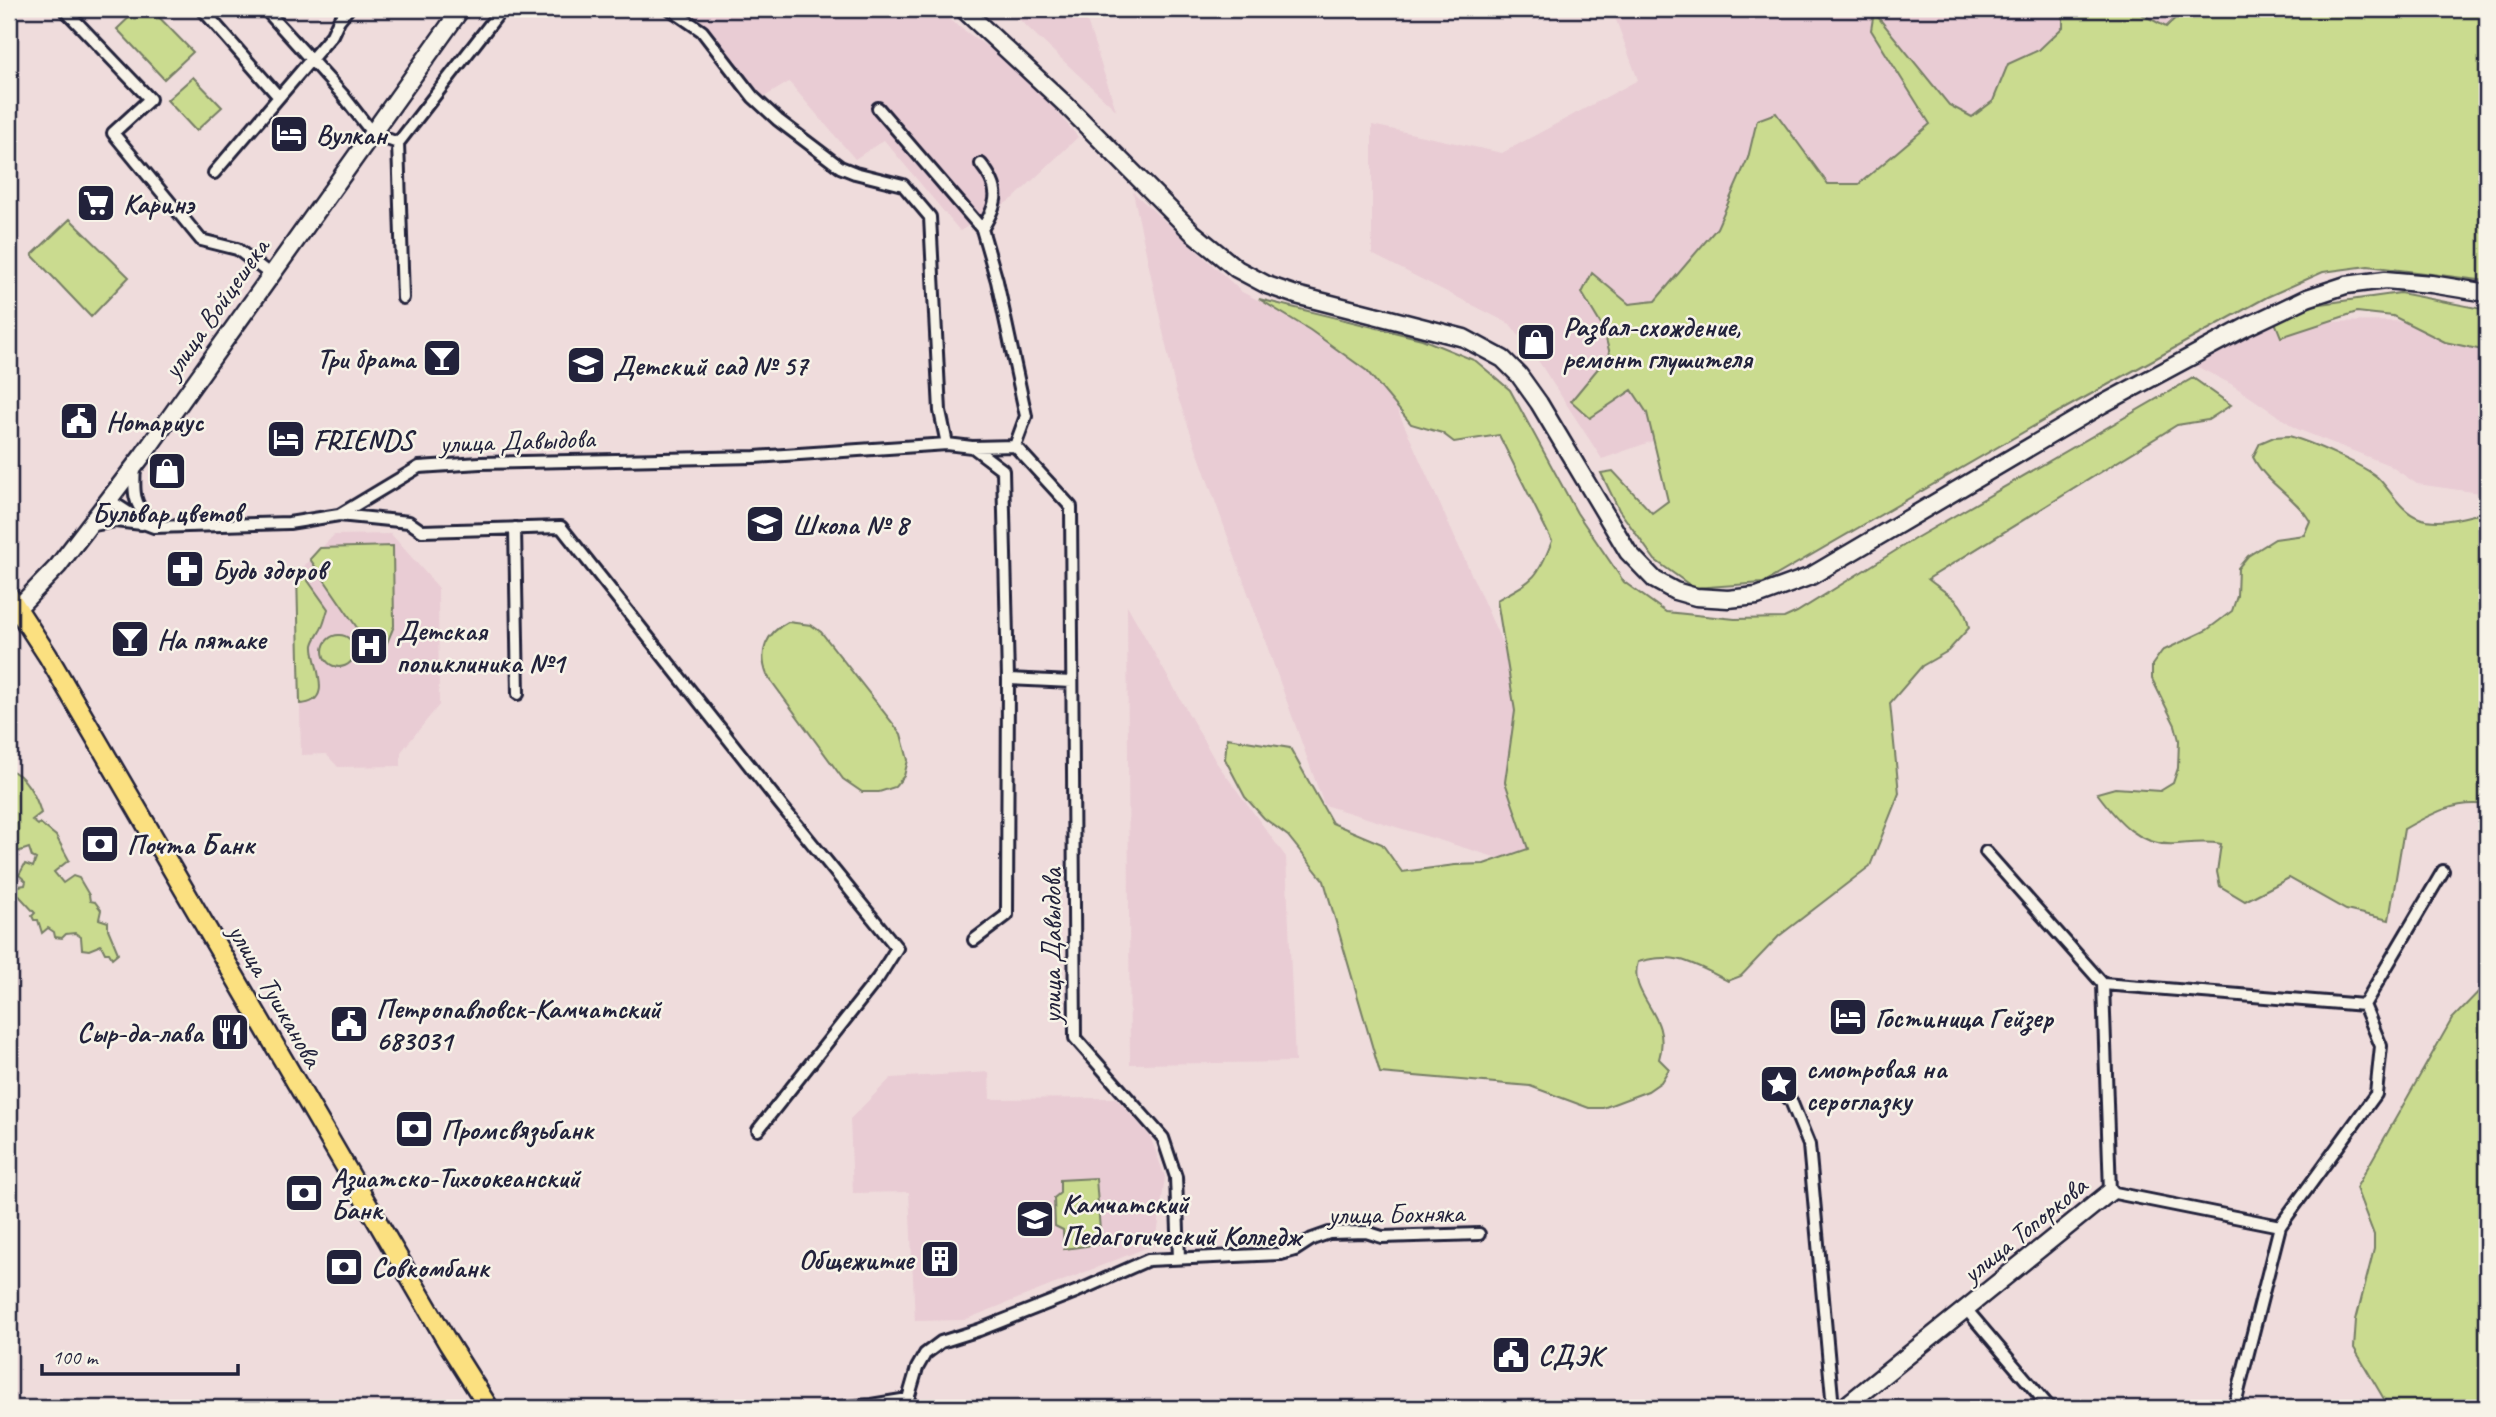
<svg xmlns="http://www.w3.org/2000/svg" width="2496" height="1417" viewBox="0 0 2496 1417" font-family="Caveat,sans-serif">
<rect width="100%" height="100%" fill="#efdcdc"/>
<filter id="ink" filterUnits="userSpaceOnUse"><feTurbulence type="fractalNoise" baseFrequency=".0143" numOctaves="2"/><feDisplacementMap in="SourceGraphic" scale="14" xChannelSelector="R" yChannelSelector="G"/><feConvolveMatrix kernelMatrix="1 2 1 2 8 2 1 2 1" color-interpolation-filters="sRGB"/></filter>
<g filter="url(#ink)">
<path fill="#e9ccd4" d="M 684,9 L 934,9 L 1026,74 L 1078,137 L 1014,198 L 960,231 L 884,140 L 855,159 L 789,82 L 764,97 Z
M 1008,9 L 1083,9 L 1116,110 Z
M 1612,9 L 2224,9 L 1689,428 L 1602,459 L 1539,362 L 1510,324 L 1372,254 L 1372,125 L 1502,153 L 1638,80 Z
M 1133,192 L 1242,292 L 1374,358 L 1523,689 L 1548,847 L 1511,862 L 1324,805 L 1176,392 Z
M 2429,321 L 2487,331 L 2487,494 L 2417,484 L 2389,465 L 2297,429 L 2231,384 L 2196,366 L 2275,322 Z
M 391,534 L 438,587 L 439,705 L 401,752 L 401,766 L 338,767 L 326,754 L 301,755 L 297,573 L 334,535 Z
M 1127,605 L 1216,762 L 1286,857 L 1295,1062 L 1130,1064 Z
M 989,1072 L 990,1099 L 1116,1098 L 1150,1136 L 1165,1177 L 1156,1244 L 964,1320 L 915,1321 L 909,1192 L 853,1193 L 850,1119 L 891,1078 Z"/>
<path fill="#cadb8f" stroke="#767e65" stroke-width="2" d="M 138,9 L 151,9 L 193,52 L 164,79 L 117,29 Z
M 2063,9 L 2132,9 L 2166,27 L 2185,9 L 2487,9 L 2487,281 L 2368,266 L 2323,272 L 2267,297 L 2053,415 L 1763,583 L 1694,588 L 1655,560 L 1619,510 L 1601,473 L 1613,471 L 1652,513 L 1668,501 L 1647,413 L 1632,390 L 1590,418 L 1571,401 L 1610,354 L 1603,328 L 1582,293 L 1592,273 L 1629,304 L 1655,301 L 1717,228 L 1748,158 L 1757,120 L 1776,113 L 1828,184 L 1859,184 L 1930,124 L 1871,30 L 1874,12 L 1949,105 L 1972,117 L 1993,101 L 2008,64 L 2039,50 L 2063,27 Z
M 193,77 L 222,107 L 196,131 L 167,100 Z
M 70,219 L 129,277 L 91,317 L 32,255 Z
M 2400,293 L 2487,310 L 2487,351 L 2445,342 L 2393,316 L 2357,312 L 2281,337 L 2275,322 L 2314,305 Z
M 1259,299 L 1422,339 L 1476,361 L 1510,390 L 1577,513 L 1624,582 L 1666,612 L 1735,619 L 1784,618 L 1797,612 L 1916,538 L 2193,378 L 2231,405 L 2208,420 L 2177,425 L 1928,579 C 1948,596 1964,598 1969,628 L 1948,651 L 1922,666 L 1890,703 L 1899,793 L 1870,866 L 1779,936 L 1741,976 L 1728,981 C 1694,964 1677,951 1638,962 C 1627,998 1673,1013 1659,1059 L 1669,1069 L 1661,1082 L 1648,1091 L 1603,1108 L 1589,1108 L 1530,1086 L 1380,1073 L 1324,881 L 1288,836 L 1264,818 L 1245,797 L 1225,759 L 1227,738 L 1290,748 L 1332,823 L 1382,844 L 1402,872 L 1455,865 L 1484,864 L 1528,849 L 1505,782 L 1515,711 L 1497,600 C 1533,580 1537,580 1552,541 L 1499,435 L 1454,442 L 1442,433 L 1411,424 L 1367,371 L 1310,330 Z
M 2289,436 C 2308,441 2363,465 2377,477 C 2390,489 2401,512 2419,518 C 2441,526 2466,516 2487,512 L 2487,568 L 2484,571 L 2484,585 L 2487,590 L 2487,805 C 2456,800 2431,814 2404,829 L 2389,920 L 2346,910 L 2289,878 L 2245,901 L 2220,886 L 2217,872 L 2221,844 C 2205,841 2193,843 2177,844 C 2140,848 2117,820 2097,793 L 2115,788 L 2160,791 L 2173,783 L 2178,768 L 2179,740 L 2175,725 L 2152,679 L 2152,665 L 2162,651 L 2207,630 L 2232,611 L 2237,596 L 2238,568 L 2248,556 L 2275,539 L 2304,535 L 2310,521 C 2295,496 2266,484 2253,457 L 2260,443 L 2274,437 Z
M 393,546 L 394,626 L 382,655 L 373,651 L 310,559 L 320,548 Z
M 297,573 L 306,578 L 328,609 C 326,615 325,620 323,625 C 320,633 315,637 313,645 C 311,662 337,702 300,704 Z
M 788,622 L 811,625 L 821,632 L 901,734 L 908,760 L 904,776 L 895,787 L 879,792 L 862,792 L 843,779 L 767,675 C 758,652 766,633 788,622 Z
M323 651a16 16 0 1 1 32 0a16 16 0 1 1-32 0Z
M 9,770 C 25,774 37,798 41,813 L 32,820 L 38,825 L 40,823 L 56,836 L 69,860 L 54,872 L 63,883 L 73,876 L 79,878 L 89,895 L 90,901 L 95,902 L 101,910 L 99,919 L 108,922 L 108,929 L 118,953 L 112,958 L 109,953 L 105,953 L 101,945 L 89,950 L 82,949 L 81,937 L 75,933 L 66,934 L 62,938 L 55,937 L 54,932 L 48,928 L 42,933 L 38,920 L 34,920 L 32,916 L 35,913 L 11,887 L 25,885 L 26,881 L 19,875 L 25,864 L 33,867 L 36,859 L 32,857 L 29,848 L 17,852 L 16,861 L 9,864 Z
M 2487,983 L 2487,1408 L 2385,1408 L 2384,1399 L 2354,1348 L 2356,1320 L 2374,1249 L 2374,1235 L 2356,1188 L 2452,1019 Z
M 1096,1178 L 1101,1244 L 1064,1249 L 1063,1230 L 1055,1226 L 1054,1198 L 1060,1193 L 1060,1180 Z"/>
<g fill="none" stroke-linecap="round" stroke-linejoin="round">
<g stroke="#22223b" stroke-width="16">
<path id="minor" d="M 64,9 L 150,99 L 113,133 L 201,240 L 237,249 L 271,275
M 202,9 L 279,97
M 265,9 L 342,94 L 373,134 L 398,143 L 502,9
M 670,9 L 702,31 L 753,97 L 778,120 L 840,167 L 855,173 L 903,185 L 930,217 L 940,411 L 947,444
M 878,108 L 982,229 L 997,281 L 1026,416 L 1015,446
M 398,143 L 403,298
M 981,164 C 1001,189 999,202 982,229
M 214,173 L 332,35 L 339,20 L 348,9
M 974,448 L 1003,470 L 1008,679
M 135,465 C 134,487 131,504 150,519
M 109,500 L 146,524 L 154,527 L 289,523 L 339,515 L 419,467 L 480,463 L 755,457 L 947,444 L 972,447 L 1015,446 L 1071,507 L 1075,1038 L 1163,1138 L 1176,1177 L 1179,1258
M 339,515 L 409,522 L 422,531 L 561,527 L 780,804 L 897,948 L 878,978 L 758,1130
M 89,526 L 115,521 L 142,524
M 515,528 L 518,694
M 1986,852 L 2103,984 L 2364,1005
M 974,940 L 1007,915 L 1008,679 L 1072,682
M 2103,984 L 2110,1192 L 2280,1226
M 1779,1088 L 1791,1101 L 1809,1145 L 1833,1408
M 1966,1309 L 2050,1408
M 824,1408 L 871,1405 L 908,1399 L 917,1368 L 925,1354 L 941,1342 L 979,1330 L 1078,1291 L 1148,1260 L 1281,1254 L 1295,1250 L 1312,1239 L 1329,1233 L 1366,1232 L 1382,1237 L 1479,1234
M 2234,1408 L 2280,1226 L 2376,1094 L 2381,1046 L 2364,1005 L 2443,871"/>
</g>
<g stroke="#22223b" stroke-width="21">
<path id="secondary" d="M 963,9 L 1065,104 L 1193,233 L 1237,269 L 1267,285 L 1296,295 L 1464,338 L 1503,359 L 1519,375 L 1539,403 L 1628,552 L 1655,580 L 1675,591 L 1696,597 L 1728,599 L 1757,596 L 1811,576 L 2101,405 L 2246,327 L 2307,298 L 2346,285 L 2385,280 L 2431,284 L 2487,293
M 9,617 L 58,566 L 143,455 L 461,9
M 1843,1408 L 2110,1192"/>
</g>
<g stroke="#22223b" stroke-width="23">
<path id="primary" d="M 9,596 L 48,656 L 448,1343 L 489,1408"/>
</g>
<use href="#minor" stroke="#f7f3e8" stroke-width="10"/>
<use href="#secondary" stroke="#f7f3e8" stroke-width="16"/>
<use href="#primary" stroke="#fbe080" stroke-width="18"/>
</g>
</g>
<defs>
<g id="hotel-square" transform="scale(2.0125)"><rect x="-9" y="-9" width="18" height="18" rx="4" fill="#22223b" stroke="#f7f3e8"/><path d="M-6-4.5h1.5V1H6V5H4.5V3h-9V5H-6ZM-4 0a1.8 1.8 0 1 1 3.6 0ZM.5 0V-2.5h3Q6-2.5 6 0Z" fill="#fff"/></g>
<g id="supermarket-square" transform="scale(2.0125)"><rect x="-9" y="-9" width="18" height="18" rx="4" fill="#22223b" stroke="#f7f3e8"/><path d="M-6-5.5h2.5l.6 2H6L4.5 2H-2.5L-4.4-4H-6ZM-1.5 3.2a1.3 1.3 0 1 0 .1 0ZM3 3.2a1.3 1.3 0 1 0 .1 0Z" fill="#fff"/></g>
<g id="shop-square" transform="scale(2.0125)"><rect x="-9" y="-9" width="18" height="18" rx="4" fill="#22223b" stroke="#f7f3e8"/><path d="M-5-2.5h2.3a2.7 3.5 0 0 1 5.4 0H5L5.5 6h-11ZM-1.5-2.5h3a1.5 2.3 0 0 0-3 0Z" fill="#fff"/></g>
<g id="bar-square" transform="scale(2.0125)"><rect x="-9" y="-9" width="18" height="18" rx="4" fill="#22223b" stroke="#f7f3e8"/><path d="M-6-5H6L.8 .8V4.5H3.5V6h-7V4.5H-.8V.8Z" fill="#fff"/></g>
<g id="school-square" transform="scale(2.0125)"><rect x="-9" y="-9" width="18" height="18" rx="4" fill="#22223b" stroke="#f7f3e8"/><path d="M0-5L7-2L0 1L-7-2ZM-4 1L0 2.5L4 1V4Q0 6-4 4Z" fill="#fff"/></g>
<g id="civic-square" transform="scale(2.0125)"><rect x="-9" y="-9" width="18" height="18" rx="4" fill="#22223b" stroke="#f7f3e8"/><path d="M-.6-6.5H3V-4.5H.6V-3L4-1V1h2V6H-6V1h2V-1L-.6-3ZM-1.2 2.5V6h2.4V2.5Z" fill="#fff"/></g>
<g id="pharmacy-square" transform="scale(2.0125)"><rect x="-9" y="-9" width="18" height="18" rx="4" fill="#22223b" stroke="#f7f3e8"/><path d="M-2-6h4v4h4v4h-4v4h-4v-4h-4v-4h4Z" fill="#fff"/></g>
<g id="hospital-square" transform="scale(2.0125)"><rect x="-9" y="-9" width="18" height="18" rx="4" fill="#22223b" stroke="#f7f3e8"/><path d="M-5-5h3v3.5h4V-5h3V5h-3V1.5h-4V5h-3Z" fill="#fff"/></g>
<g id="bank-square" transform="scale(2.0125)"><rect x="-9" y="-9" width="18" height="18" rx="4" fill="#22223b" stroke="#f7f3e8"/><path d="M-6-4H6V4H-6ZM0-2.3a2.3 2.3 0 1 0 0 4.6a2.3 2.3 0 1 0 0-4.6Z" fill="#fff"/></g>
<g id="restaurant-square" transform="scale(2.0125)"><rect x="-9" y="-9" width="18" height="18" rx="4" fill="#22223b" stroke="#f7f3e8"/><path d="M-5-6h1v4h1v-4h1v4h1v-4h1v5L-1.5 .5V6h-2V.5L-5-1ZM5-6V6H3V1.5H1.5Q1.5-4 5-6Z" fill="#fff"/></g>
<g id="sight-square" transform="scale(2.0125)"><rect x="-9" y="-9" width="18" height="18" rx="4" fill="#22223b" stroke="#f7f3e8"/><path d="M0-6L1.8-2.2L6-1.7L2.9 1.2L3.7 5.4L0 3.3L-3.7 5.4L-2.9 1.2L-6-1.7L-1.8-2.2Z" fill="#fff"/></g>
<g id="university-square" transform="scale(2.0125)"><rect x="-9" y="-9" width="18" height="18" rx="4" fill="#22223b" stroke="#f7f3e8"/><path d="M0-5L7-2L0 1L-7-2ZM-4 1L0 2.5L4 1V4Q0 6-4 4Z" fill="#fff"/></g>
<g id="building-square" transform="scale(2.0125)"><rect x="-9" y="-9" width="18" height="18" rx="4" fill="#22223b" stroke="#f7f3e8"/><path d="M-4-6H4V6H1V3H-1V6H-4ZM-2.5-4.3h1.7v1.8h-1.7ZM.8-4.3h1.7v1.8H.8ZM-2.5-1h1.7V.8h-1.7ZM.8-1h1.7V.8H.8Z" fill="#fff"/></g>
</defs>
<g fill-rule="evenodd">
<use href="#hotel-square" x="289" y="134"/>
<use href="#supermarket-square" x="96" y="203"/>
<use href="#shop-square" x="1536" y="342"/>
<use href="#bar-square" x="442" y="358"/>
<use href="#school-square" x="586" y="365"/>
<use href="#civic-square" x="79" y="421"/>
<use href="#hotel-square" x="286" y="439"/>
<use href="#shop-square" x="167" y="471"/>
<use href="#school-square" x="765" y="524"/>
<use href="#pharmacy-square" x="185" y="569"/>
<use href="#bar-square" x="130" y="639"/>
<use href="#hospital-square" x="369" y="646"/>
<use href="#bank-square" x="100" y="844"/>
<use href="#hotel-square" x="1848" y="1017"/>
<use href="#civic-square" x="349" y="1024"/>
<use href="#restaurant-square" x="230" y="1032"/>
<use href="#sight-square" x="1779" y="1084"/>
<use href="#bank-square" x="414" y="1129"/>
<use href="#bank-square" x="304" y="1193"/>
<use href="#university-square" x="1035" y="1219"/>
<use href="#building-square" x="940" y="1259"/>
<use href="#bank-square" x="344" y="1267"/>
<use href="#civic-square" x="1511" y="1355"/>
</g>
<g text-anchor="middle" stroke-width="5" stroke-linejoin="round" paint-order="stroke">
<g font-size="28" font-weight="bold" fill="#22223b" stroke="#f7f3e8" text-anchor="start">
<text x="316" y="144">Вулкан</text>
<text x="123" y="213">Каринэ</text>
<text x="1563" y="336">Развал-схождение,<tspan x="1563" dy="32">ремонт глушителя</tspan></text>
<text x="415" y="368" text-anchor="end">Три брата</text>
<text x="613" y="375">Детский сад № 57</text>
<text x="106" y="431">Нотариус</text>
<text x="313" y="449">FRIENDS</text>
<text x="167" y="522" text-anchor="middle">Бульвар цветов</text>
<text x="792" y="534">Школа № 8</text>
<text x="212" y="579">Будь здоров</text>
<text x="396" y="640">Детская<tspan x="396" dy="32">поликлиника №1</tspan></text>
<text x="157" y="649">На пятаке</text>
<text x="127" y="854">Почта Банк</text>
<text x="376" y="1018">Петропавловск-Камчатский<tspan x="376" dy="32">683031</tspan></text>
<text x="1875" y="1027">Гостиница Гейзер</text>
<text x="203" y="1042" text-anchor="end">Сыр-да-лава</text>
<text x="1806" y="1078">смотровая на<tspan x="1806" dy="32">сероглазку</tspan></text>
<text x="441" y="1139">Промсвязьбанк</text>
<text x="331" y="1187">Азиатско-Тихоокеанский<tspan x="331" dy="32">Банк</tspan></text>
<text x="1062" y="1213">Камчатский<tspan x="1062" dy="32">Педагогический Колледж</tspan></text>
<text x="913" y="1269" text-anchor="end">Общежитие</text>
<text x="371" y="1277">Совкомбанк</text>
<text x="1538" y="1365">СДЭК</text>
</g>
<g font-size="28" fill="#22223b" stroke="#f7f3e8">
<text transform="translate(215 308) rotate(-55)" y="10">улица Войцешека</text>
<text transform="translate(517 440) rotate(-2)" y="10">улица Давыдова</text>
<text transform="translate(1051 946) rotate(-90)" y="10">улица Давыдова</text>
<text transform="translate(276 995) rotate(60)" y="10">улица Тушканова</text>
<text transform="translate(1396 1213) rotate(-1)" y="10">улица Бохняка</text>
<text transform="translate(2024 1229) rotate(-39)" y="10">улица Топоркова</text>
</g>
</g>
<rect width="2496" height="1417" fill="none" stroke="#f7f3e8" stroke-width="35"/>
<rect x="18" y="18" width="2461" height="1382" fill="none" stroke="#22223b" stroke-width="2.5" filter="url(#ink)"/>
<path d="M42 1364v10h196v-10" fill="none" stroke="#22223b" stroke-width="3.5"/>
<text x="52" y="1364" font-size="21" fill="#22223b" stroke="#f7f3e8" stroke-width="5" paint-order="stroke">100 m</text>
</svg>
